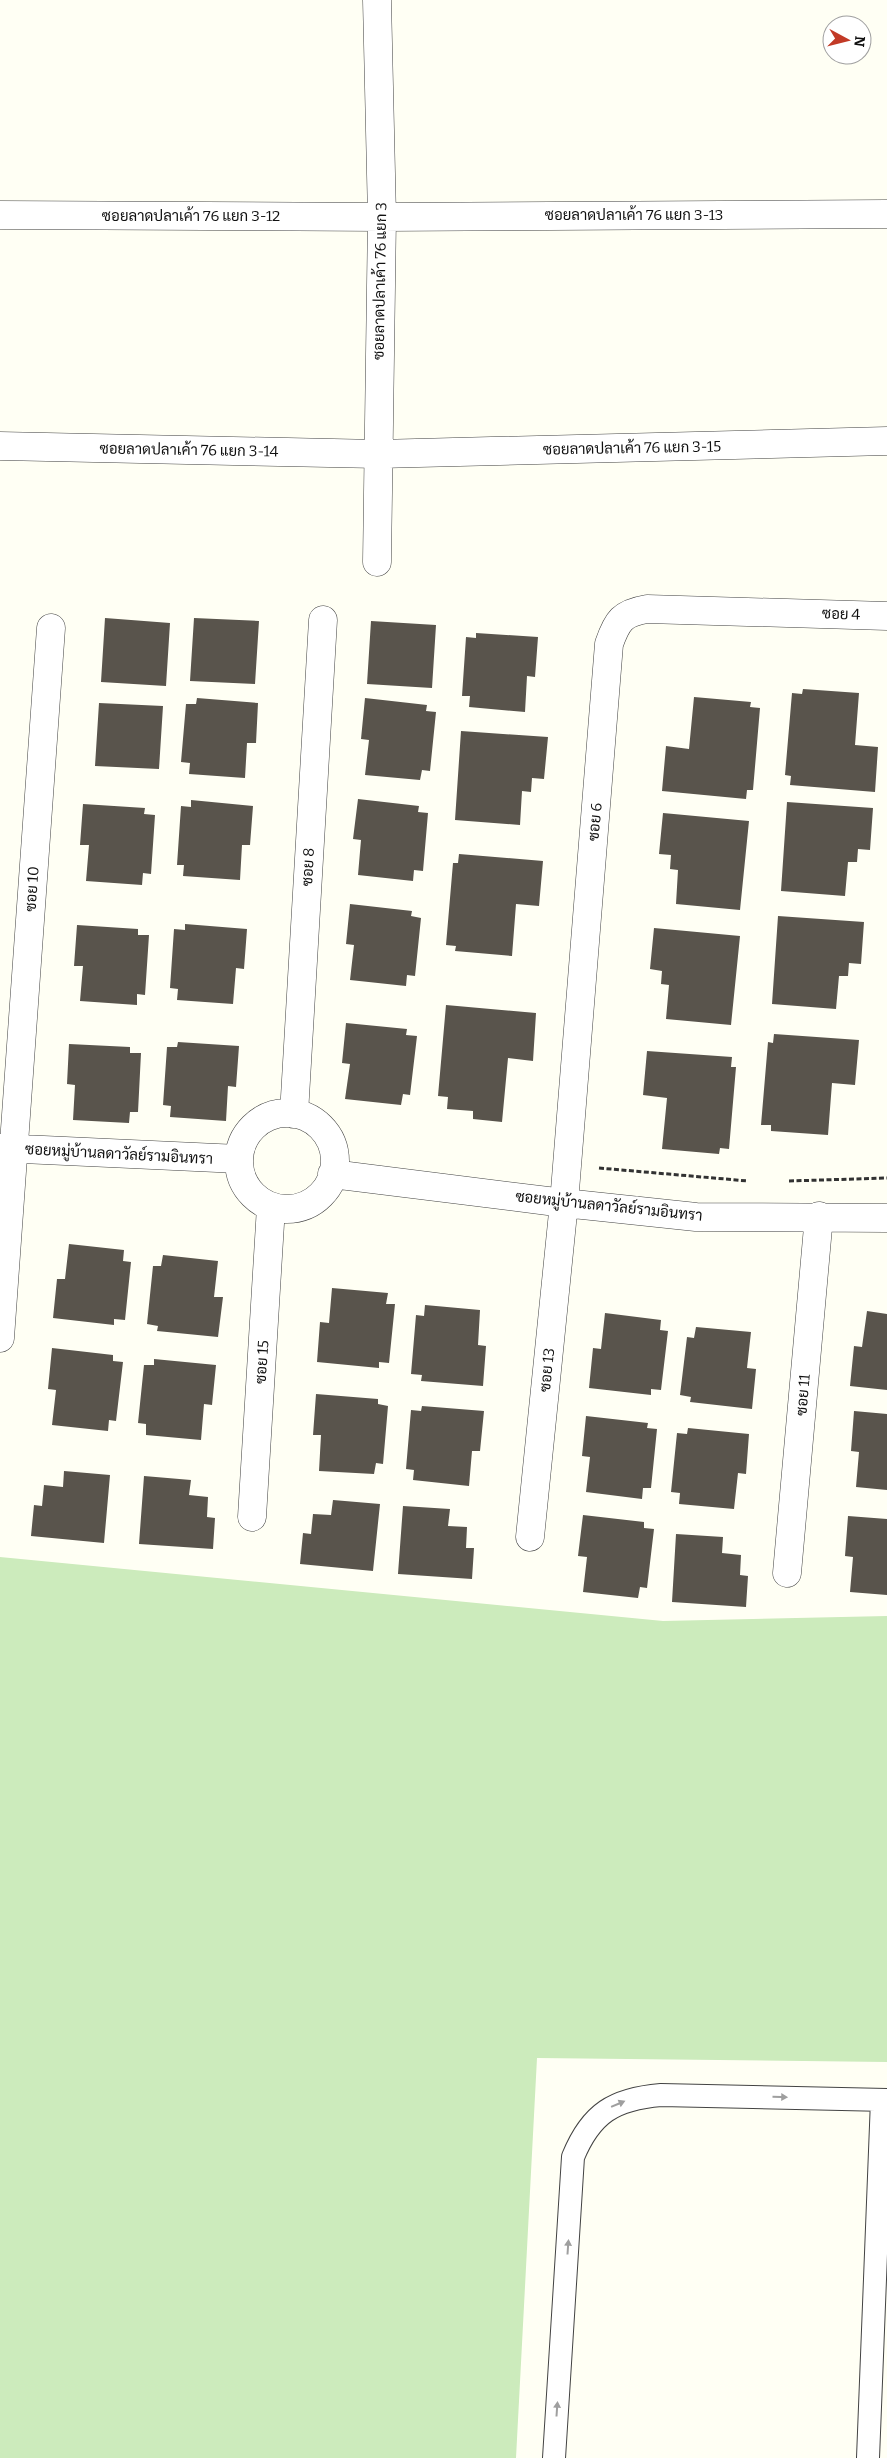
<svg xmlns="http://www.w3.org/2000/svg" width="887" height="2458" viewBox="0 0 887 2458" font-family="Bitter,Sarabun,serif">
<rect width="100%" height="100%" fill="#fffff4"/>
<path fill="#ccebbc" d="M 0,1557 L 663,1621 L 887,1616 L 887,2062 L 537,2058 L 516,2458 L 0,2458 Z"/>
<path fill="#59544c" d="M 105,618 L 170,623 L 166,686 L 101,682 Z
M 194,618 L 259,621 L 255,684 L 190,681 Z
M 371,621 L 436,625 L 432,688 L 367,684 Z
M 476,633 L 538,637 L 535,677 L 527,676 L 525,712 L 469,707 L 470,696 L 462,696 L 466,637 L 476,638 Z
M 803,689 L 859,693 L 855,745 L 878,747 L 875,792 L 790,785 L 791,776 L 785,775 L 792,693 L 802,694 Z
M 694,697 L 751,702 L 750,707 L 760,708 L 753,790 L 747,790 L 746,799 L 662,791 L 666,746 L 689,749 Z
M 197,698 L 258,703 L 256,743 L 247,743 L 245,778 L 189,774 L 190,763 L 181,762 L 186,704 L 196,704 Z
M 365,698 L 427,705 L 426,711 L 436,712 L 430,771 L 422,770 L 420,780 L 365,775 L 369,740 L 361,739 Z
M 99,703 L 163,706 L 159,769 L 95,766 Z
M 461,731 L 548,737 L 544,779 L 532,778 L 531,792 L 522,791 L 520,825 L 455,820 Z
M 358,799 L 419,806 L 418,812 L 428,813 L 423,871 L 414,870 L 413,881 L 358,875 L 361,840 L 353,839 Z
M 191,800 L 253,806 L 250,845 L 242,845 L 240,880 L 183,876 L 184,865 L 177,865 L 181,806 L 191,807 Z
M 787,802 L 873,808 L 870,850 L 858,849 L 857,862 L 848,862 L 845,896 L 781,891 Z
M 83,804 L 145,808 L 144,814 L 155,815 L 151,874 L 143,873 L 142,885 L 86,881 L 89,845 L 80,845 Z
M 663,813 L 749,821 L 740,910 L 676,904 L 678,870 L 670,869 L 671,855 L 659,854 Z
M 459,854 L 543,861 L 539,906 L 516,904 L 512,956 L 455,951 L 456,946 L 446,945 L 453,863 L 458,863 Z
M 350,904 L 412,911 L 411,916 L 421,918 L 415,976 L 407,975 L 406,986 L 350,980 L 354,945 L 346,944 Z
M 778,916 L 864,922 L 861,964 L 849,963 L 848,976 L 839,976 L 836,1009 L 772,1004 Z
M 185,924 L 247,929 L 244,969 L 236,968 L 233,1004 L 177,1000 L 178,989 L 170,988 L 174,929 L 185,930 Z
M 77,925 L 138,929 L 138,935 L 149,935 L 145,995 L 137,994 L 137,1005 L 80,1001 L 83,966 L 74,966 Z
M 654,928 L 740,936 L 731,1025 L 666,1019 L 669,985 L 661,984 L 662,971 L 650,969 Z
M 446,1005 L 536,1013 L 533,1061 L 508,1058 L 502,1122 L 473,1119 L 473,1111 L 447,1109 L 448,1097 L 438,1096 Z
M 346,1023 L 407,1029 L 406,1035 L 417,1036 L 410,1095 L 403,1094 L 401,1105 L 345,1099 L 350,1064 L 342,1063 Z
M 774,1034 L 859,1040 L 855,1085 L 832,1083 L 828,1135 L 771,1131 L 771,1125 L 761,1125 L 768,1042 L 773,1043 Z
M 178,1042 L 239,1046 L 236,1087 L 228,1086 L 226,1121 L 170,1117 L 171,1106 L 163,1105 L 167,1047 L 177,1047 Z
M 69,1044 L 130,1047 L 130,1053 L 141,1053 L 138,1112 L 130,1112 L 129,1123 L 73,1120 L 75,1085 L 67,1084 Z
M 647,1051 L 732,1057 L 731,1067 L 736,1067 L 729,1149 L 720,1148 L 719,1154 L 662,1149 L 667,1098 L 643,1095 Z
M 69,1244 L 124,1250 L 123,1261 L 131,1262 L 125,1320 L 114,1319 L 114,1325 L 53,1318 L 57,1279 L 65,1279 Z
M 163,1255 L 218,1261 L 214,1297 L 223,1297 L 218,1337 L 157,1331 L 158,1326 L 147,1324 L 153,1266 L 161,1266 Z
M 332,1288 L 388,1293 L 386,1304 L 395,1304 L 389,1363 L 379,1362 L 379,1368 L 317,1362 L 320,1322 L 329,1323 Z
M 425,1305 L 480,1310 L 478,1345 L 486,1346 L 483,1386 L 421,1381 L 422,1375 L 411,1374 L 416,1315 L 424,1316 Z
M 867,1311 L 887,1314 L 887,1390 L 850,1386 L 854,1346 L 862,1347 Z
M 605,1313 L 661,1320 L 660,1330 L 668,1331 L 661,1390 L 651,1389 L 651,1395 L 589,1388 L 593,1348 L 601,1349 Z
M 696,1327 L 751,1332 L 747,1368 L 756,1369 L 752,1409 L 690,1402 L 691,1397 L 680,1395 L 687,1337 L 694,1338 Z
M 52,1348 L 113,1355 L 113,1361 L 123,1362 L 116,1421 L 109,1420 L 108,1431 L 52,1425 L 56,1390 L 48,1389 Z
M 154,1359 L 216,1365 L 212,1405 L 204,1404 L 201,1440 L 146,1435 L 146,1424 L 138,1423 L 144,1365 L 154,1365 Z
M 316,1394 L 378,1399 L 378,1404 L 388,1406 L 383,1464 L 376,1463 L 374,1474 L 319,1471 L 321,1435 L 313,1435 Z
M 422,1406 L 484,1411 L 480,1451 L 472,1451 L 469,1486 L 413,1480 L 414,1470 L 406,1469 L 411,1410 L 421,1411 Z
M 854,1411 L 887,1414 L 887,1490 L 856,1487 L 859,1452 L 851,1451 Z
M 586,1416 L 648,1423 L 647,1428 L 657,1429 L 651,1488 L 643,1488 L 642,1499 L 586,1492 L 590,1457 L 582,1456 Z
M 688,1428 L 749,1434 L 746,1474 L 738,1473 L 734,1509 L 679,1504 L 680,1493 L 671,1492 L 677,1433 L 687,1434 Z
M 64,1471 L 110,1475 L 104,1543 L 31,1536 L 34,1505 L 42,1506 L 44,1485 L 63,1487 Z
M 144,1476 L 191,1480 L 189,1495 L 208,1497 L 207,1517 L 215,1518 L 213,1549 L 139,1544 Z
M 333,1500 L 380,1504 L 373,1571 L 300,1564 L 303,1533 L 311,1534 L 313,1514 L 331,1515 Z
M 403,1506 L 450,1509 L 448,1526 L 467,1527 L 466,1548 L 474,1548 L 472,1579 L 398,1574 Z
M 583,1515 L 644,1522 L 644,1528 L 654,1529 L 647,1588 L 640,1587 L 638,1598 L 583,1592 L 587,1557 L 578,1556 Z
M 848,1516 L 887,1519 L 887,1595 L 850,1592 L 853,1557 L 845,1556 Z
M 676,1534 L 723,1537 L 722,1553 L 741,1555 L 740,1575 L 748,1576 L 746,1607 L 672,1602 Z"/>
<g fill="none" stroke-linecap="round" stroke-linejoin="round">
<g stroke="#434343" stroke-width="24">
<path id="service" d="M 554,2458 L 573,2157 C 591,2113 614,2099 661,2095 L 887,2100
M 868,2458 L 882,2100"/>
</g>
<g stroke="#434343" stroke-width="29">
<path id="minor" d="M 0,215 L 382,217 L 887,214
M 0,446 L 378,454 L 887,441
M 377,562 L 382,217 L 377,0
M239 1161a48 48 0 1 1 96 0a48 48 0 1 1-96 0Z
M 294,1114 L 323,620
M 0,1148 L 239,1159
M 332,1174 L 564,1203 L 696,1217 L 887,1218
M 0,1338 L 51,628
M 252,1517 L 271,1207
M 530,1537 L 564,1203 L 609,644 C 617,621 622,613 647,609 L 887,616
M 787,1573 L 819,1216"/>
</g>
<path stroke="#323232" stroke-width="3" stroke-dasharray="5 2.5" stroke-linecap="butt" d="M 599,1168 L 748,1181
M 789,1181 L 887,1178"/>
<use href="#service" stroke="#fff" stroke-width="22"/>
<use href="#minor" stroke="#fff" stroke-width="28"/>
</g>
<defs><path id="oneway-solid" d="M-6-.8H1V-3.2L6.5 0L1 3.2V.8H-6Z" transform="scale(1.25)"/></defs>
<g fill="#9f9f9f">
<use href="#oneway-solid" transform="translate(780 2097) rotate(1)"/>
<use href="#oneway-solid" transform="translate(618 2104) rotate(-23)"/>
<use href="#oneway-solid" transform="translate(568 2247) rotate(-86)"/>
<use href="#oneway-solid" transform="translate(557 2409) rotate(-86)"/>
</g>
<g text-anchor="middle" stroke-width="5" stroke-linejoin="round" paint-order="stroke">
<g font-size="15" fill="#101010" stroke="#fff">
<text x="634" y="220">ซอยลาดปลาเค้า 76 แยก 3-13</text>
<text x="191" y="221">ซอยลาดปลาเค้า 76 แยก 3-12</text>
<text transform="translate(380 281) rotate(-89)" y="5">ซอยลาดปลาเค้า 76 แยก 3</text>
<text transform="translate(632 448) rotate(-1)" y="5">ซอยลาดปลาเค้า 76 แยก 3-15</text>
<text transform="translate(189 450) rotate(1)" y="5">ซอยลาดปลาเค้า 76 แยก 3-14</text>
<text transform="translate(841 614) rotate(2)" y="5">ซอย 4</text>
<text transform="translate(595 822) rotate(-85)" y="5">ซอย 6</text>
<text transform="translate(308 867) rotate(-87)" y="5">ซอย 8</text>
<text transform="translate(32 889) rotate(-86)" y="5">ซอย 10</text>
<text transform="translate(119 1154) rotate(3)" y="5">ซอยหมู่บ้านลดาวัลย์รามอินทรา</text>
<text transform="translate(609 1206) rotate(6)" y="5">ซอยหมู่บ้านลดาวัลย์รามอินทรา</text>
<text transform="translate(262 1362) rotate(-86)" y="5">ซอย 15</text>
<text transform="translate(547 1370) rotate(-84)" y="5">ซอย 13</text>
<text transform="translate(803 1395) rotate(-85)" y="5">ซอย 11</text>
</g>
</g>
<g transform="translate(847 40) rotate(97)"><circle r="24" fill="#ffffff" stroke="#9f9f9f"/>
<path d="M0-4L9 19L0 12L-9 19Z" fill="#c23a26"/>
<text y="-8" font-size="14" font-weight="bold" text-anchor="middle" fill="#101010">N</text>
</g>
</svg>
